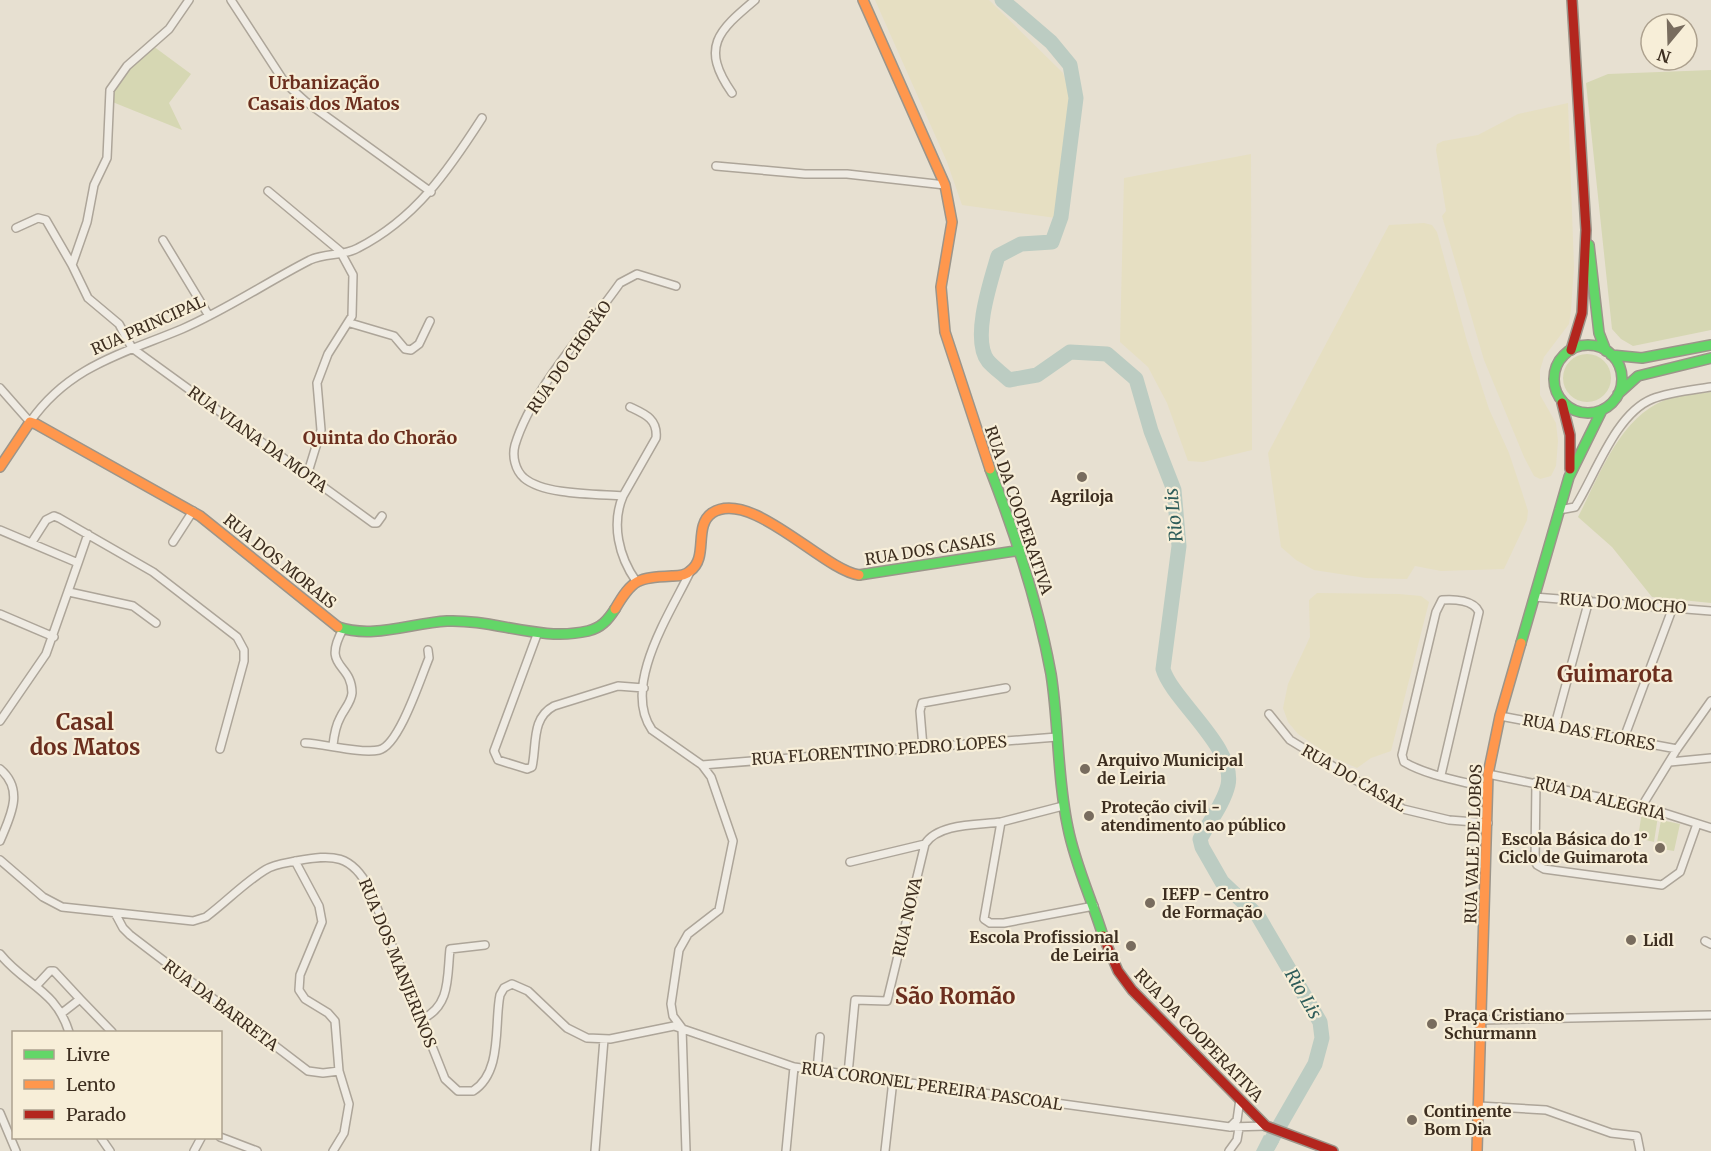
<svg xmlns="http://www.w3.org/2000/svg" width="1711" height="1151" viewBox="0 0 1711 1151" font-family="Merriweather,serif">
<rect width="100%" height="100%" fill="#e7e0d1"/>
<path fill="#e6dfc2" d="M 875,0 L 989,0 L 1063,73 L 1068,88 L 1070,111 L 1056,218 L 962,205 L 947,162 Z
M 1568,103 L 1574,267 L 1571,310 L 1569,324 L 1544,357 L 1540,370 L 1540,395 L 1556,423 L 1558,441 L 1556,466 L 1551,476 L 1540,479 L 1534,476 L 1524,457 L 1484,360 L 1442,216 L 1446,211 L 1436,150 L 1437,144 L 1443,141 L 1478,135 L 1518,114 Z
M 1251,154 L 1252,450 L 1203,462 L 1188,461 L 1167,403 L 1148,367 L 1120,342 L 1124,178 Z
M 1424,223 L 1432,225 L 1437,232 L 1467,341 L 1489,409 L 1509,453 L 1522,492 L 1528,511 L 1527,520 L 1504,569 L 1441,571 L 1415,566 L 1407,579 L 1366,578 L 1314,570 L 1296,560 L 1281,547 L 1268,453 L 1389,225 Z
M 1317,593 L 1399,594 L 1421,596 L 1429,602 L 1391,751 L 1371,758 L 1357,768 L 1334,758 L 1298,734 L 1288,722 L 1283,708 L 1288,684 L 1310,637 L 1309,600 Z"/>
<path fill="#d6d7b3" d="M 153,46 L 191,74 L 169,103 L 182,130 L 110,101 L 118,79 Z
M 1711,70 L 1711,330 L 1633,346 L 1621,339 L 1612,329 L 1586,83 L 1608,74 Z
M1563 378a24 24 0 1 1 48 0a24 24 0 1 1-48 0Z
M 1711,392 L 1711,603 L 1652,597 L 1612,547 L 1578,517 C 1599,477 1619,418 1665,400 C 1680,395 1696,394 1711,392 Z
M 1642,811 L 1658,816 L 1654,842 L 1638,838 Z
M 1661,820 L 1680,824 L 1674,851 L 1656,848 Z"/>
<path fill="#bcccc2" d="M 1264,1135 L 1279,1142 L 1274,1151 L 1256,1151 Z"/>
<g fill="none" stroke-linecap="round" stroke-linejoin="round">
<path stroke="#bcccc2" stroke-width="15" d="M 1002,0 L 1051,42 L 1070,65 L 1076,98 L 1061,217 L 1052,242 L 1021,244 L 998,256 C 991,280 971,339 988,361 C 994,368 1003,374 1009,380 L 1037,375 L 1070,352 L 1107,354 L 1136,379 L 1151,431 L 1174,490 L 1179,546 L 1163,669 C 1172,700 1236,748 1228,785 C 1224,803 1209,822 1200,839 L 1202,847 L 1222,882 L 1258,916 L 1320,1022 L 1322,1038 L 1315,1064 L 1265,1151"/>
<g stroke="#ada599" stroke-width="10">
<path id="street" d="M 189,0 L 169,29 L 127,66 L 110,90 L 107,158 L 94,185 L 87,222 L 72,265 L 88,298 L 119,324 L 132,348 L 373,523 L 377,523 L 382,516
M 231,0 L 285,83 L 305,101 L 431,192
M 732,93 C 700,47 718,31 755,0
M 716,166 L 805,174 L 847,174 L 945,185
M 268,191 L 340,251 L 353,275 L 352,316 L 328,354 L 317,383 L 321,430 L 309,469 L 311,477
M 16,228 L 38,218 L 46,220 L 72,265
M 163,240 L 209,316
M 350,323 L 394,336 L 405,349 L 411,350 L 419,344 L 430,321
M 0,388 L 30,422 C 69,366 122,354 182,329 C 226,310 267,282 310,260 C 326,253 344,256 358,248 C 415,219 448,171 482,118
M 623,496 L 656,438 C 658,419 645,414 630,407
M 1559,510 L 1575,507 C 1595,476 1615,414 1652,399 C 1670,392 1692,390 1711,387
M 0,530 L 78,563 L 46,654 L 0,721
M 32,542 L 46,520 L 54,516 L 59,518 L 153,572 L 237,637 L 244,650 L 244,661 L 220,749
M 173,542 L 193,511
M 78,563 L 88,534
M 636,581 C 619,557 611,524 623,496 C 596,494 544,495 524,478 C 515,470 512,456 515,445 C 532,389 587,330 620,283 L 637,274 L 676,286
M 69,592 L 133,606 L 156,623
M 1534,597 L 1711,611
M 0,614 L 54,637
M 538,632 L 494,751 L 498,760 L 527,769 L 532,767 C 537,745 531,718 554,706 L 618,686 L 644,688
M 1269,714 L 1290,740 L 1403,809 L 1449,820 L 1488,823
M 1500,716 L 1677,749
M 1555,725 L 1589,600
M 1624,738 L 1673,607
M 305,743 C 325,744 361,754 379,750 C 399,746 421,677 429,658 L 428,650
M 333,745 C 334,736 335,727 340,718 C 344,709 351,703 352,693 C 352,662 321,669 343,629
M 923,747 L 920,711 L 922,703 L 1006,688
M 1670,762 L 1711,758
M 702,765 L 1057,737
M 0,769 C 25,790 10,817 0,841
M 1488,774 L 1642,806 L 1711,828
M 1441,775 L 1479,612 C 1474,600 1454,599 1442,600 L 1436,612 L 1402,755 L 1404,762 C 1428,776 1461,781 1488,788
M 1536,782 L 1535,861 L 1537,865 L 1544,869 L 1662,885 L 1680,872 L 1697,824
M 1063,806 L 1001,822 L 984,919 L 990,923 L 1004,923 L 1094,906
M 1642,806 L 1677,749 L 1711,701
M 0,860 L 43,897 L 62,907 L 193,921 L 206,917 C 226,902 244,883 265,870 C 274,864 286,863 296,861 C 333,854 352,854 370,890 L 445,1079 L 458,1091 L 473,1091 C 503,1072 494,1024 500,995 L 504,988 L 512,984 L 528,991 L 567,1028 L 587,1038 L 610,1039 L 674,1026 L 794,1067 L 1230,1127 L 1266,1126
M 295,861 L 319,906 L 322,922 L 300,975 L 299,990 L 305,999 L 328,1013 L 335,1021 L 339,1071 L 349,1104 L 344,1133 L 333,1151
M 850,862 L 925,844
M 115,913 L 123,928 L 130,935 L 308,1071 L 323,1073 L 339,1071
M 1705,941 L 1711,944
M 0,954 C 25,985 56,990 69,1032
M 37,985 L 50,971 L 54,971 L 80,999
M 62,1013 L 80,999 L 112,1032
M 422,1019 C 451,1006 447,976 450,949 L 485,945
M 1482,1020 L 1711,1015
M 817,1070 L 820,1037
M 848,1074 L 855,1000 L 887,1001 L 925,844 C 938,823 978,825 1001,822
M 1479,1106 L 1546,1110 L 1611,1133 L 1637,1136 L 1640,1151
M 0,1113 L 16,1151
M 1230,1127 L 1237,1120 L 1240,1099
M 220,1137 L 257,1151
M 101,1138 L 110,1151
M 194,1151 L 201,1138
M 595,1151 L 604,1039
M 686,1151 L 682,1028 L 673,1016 L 671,1004 L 679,950 L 688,934 L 719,910 L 733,841 L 711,777 L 702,765 L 652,730 C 621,686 671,612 690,572
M 786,1151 L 794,1067
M 885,1151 L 893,1080
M 1229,1151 L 1237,1140 L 1239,1128"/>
</g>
<g stroke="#9c958a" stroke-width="12">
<path id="fast" d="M 1589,245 L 1599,333 L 1606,351
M1554 379a34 34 0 1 1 68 0a34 34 0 1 1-68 0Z
M 1611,355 L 1642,358 L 1711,345
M 1618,394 L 1638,376 L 1711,358
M 990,469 C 1016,536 1038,603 1051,674 C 1059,725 1057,777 1068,828 C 1075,864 1092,900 1103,936
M 859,575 L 1021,550
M 338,627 C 373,639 411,623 447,621 C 494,619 540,642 588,631 C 601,628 608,620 615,609
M 1521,643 L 1569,477 L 1602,410"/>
</g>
<g stroke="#9c958a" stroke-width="12">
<path id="slow" d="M 863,0 L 945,185 L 952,222 L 941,287 L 945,332 L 990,469
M 0,467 L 30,422 L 36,424 L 200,516 L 338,627
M 615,609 C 633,578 638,578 673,576 C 679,576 686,575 690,571 C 709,558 693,526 712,513 C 751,488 823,570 859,575
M 1477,1151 L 1488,774 L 1500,716 L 1521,643"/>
</g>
<g stroke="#9c958a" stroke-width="12">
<path id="jam" d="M 1571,350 L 1582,313 L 1586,230 L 1572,0
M 1562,403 L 1570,435 L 1570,469
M 1103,936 L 1118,971 L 1132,990 L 1266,1126 L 1333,1151"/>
</g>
<use href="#street" stroke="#efebe3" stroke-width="7"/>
<use href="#fast" stroke="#63d668" stroke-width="9"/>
<use href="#slow" stroke="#ff974d" stroke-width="9"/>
<use href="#jam" stroke="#b3261e" stroke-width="9"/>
</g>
<g fill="#786c5e" stroke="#f7eed8" stroke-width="2">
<circle cx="1082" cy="477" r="6"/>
<circle cx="1085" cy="769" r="6"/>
<circle cx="1089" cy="816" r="6"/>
<circle cx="1660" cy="848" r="6"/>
<circle cx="1150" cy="903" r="6"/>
<circle cx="1631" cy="940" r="6"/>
<circle cx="1131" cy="946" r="6"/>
<circle cx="1432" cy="1024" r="6"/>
<circle cx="1412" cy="1120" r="6"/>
</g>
<g text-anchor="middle" stroke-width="4.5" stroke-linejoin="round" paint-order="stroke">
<g font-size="16" fill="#3d2e20" stroke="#f7eed8">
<text transform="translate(148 325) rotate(-24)" y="6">RUA PRINCIPAL</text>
<text transform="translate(569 357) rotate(-55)" y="6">RUA DO CHORÃO</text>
<text transform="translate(258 439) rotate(36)" y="6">RUA VIANA DA MOTA</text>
<text transform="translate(1019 510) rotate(71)" y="6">RUA DA COOPERATIVA</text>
<text transform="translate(930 549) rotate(-9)" y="6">RUA DOS CASAIS</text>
<text transform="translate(280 561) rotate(39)" y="6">RUA DOS MORAIS</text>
<text transform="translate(1623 603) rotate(4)" y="6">RUA DO MOCHO</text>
<text transform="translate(1589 732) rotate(11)" y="6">RUA DAS FLORES</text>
<text transform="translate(879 750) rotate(-4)" y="6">RUA FLORENTINO PEDRO LOPES</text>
<text transform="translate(1354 778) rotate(30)" y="6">RUA DO CASAL</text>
<text transform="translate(1600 798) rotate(14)" y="6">RUA DA ALEGRIA</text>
<text transform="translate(1473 844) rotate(-88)" y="6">RUA VALE DE LOBOS</text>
<text transform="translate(907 917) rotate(-77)" y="6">RUA NOVA</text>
<text transform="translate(398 963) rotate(68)" y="6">RUA DOS MANJERINOS</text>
<text transform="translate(221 1005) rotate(37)" y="6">RUA DA BARRETA</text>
<text transform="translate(1199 1035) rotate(46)" y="6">RUA DA COOPERATIVA</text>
<text transform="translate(932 1086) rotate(8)" y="6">RUA CORONEL PEREIRA PASCOAL</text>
</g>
<g font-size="16" font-weight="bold" fill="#3d2e20" stroke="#f7eed8" text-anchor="start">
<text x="1082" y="502" text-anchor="middle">Agriloja</text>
<text x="1097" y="766">Arquivo Municipal<tspan x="1097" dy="18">de Leiria</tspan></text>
<text x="1101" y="813">Proteção civil -<tspan x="1101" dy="18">atendimento ao público</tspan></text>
<text x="1648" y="845" text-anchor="end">Escola Básica do 1°<tspan x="1648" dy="18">Ciclo de Guimarota</tspan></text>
<text x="1162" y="900">IEFP - Centro<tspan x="1162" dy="18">de Formação</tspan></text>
<text x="1119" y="943" text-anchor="end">Escola Profissional<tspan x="1119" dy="18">de Leiria</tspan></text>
<text x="1643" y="946">Lidl</text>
<text x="1444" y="1021">Praça Cristiano<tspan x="1444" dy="18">Schurmann</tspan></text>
<text x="1424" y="1117">Continente<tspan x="1424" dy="18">Bom Dia</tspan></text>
</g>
<g font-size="18" font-weight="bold" fill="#6b2e1e" stroke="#f7eed8">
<text x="324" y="89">Urbanização<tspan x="324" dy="21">Casais dos Matos</tspan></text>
<text x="380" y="444">Quinta do Chorão</text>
</g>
<g font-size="18" font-style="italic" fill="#2f5d5a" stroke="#f7eed8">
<text transform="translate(1174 515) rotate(-96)" y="6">Rio Lis</text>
<text transform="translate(1303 994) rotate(60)" y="6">Rio Lis</text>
</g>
<g font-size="22" font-weight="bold" fill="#6b2e1e" stroke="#f7eed8">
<text x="1615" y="682">Guimarota</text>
<text x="85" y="730">Casal<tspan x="85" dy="25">dos Matos</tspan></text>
<text x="955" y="1004">São Romão</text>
</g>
</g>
<rect x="12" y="1031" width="210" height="108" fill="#f7eed8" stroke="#ada18e" stroke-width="1.5"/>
<rect x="24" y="1050" width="30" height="9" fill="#63d668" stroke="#ada18e" stroke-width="1.5"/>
<text x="66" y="1061" font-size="18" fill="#3d2e20">Livre</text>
<rect x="24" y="1080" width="30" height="9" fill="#ff974d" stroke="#ada18e" stroke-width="1.5"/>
<text x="66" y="1091" font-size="18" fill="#3d2e20">Lento</text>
<rect x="24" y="1110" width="30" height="9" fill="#b3261e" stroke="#ada18e" stroke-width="1.5"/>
<text x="66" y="1121" font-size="18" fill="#3d2e20">Parado</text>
<g transform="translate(1669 42) rotate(199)"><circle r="28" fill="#f7eed8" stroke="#ada18e" stroke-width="1.5"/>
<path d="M0-4.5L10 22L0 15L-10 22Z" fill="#786c5e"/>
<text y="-9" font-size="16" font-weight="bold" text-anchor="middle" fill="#3d2e20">N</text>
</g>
</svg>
